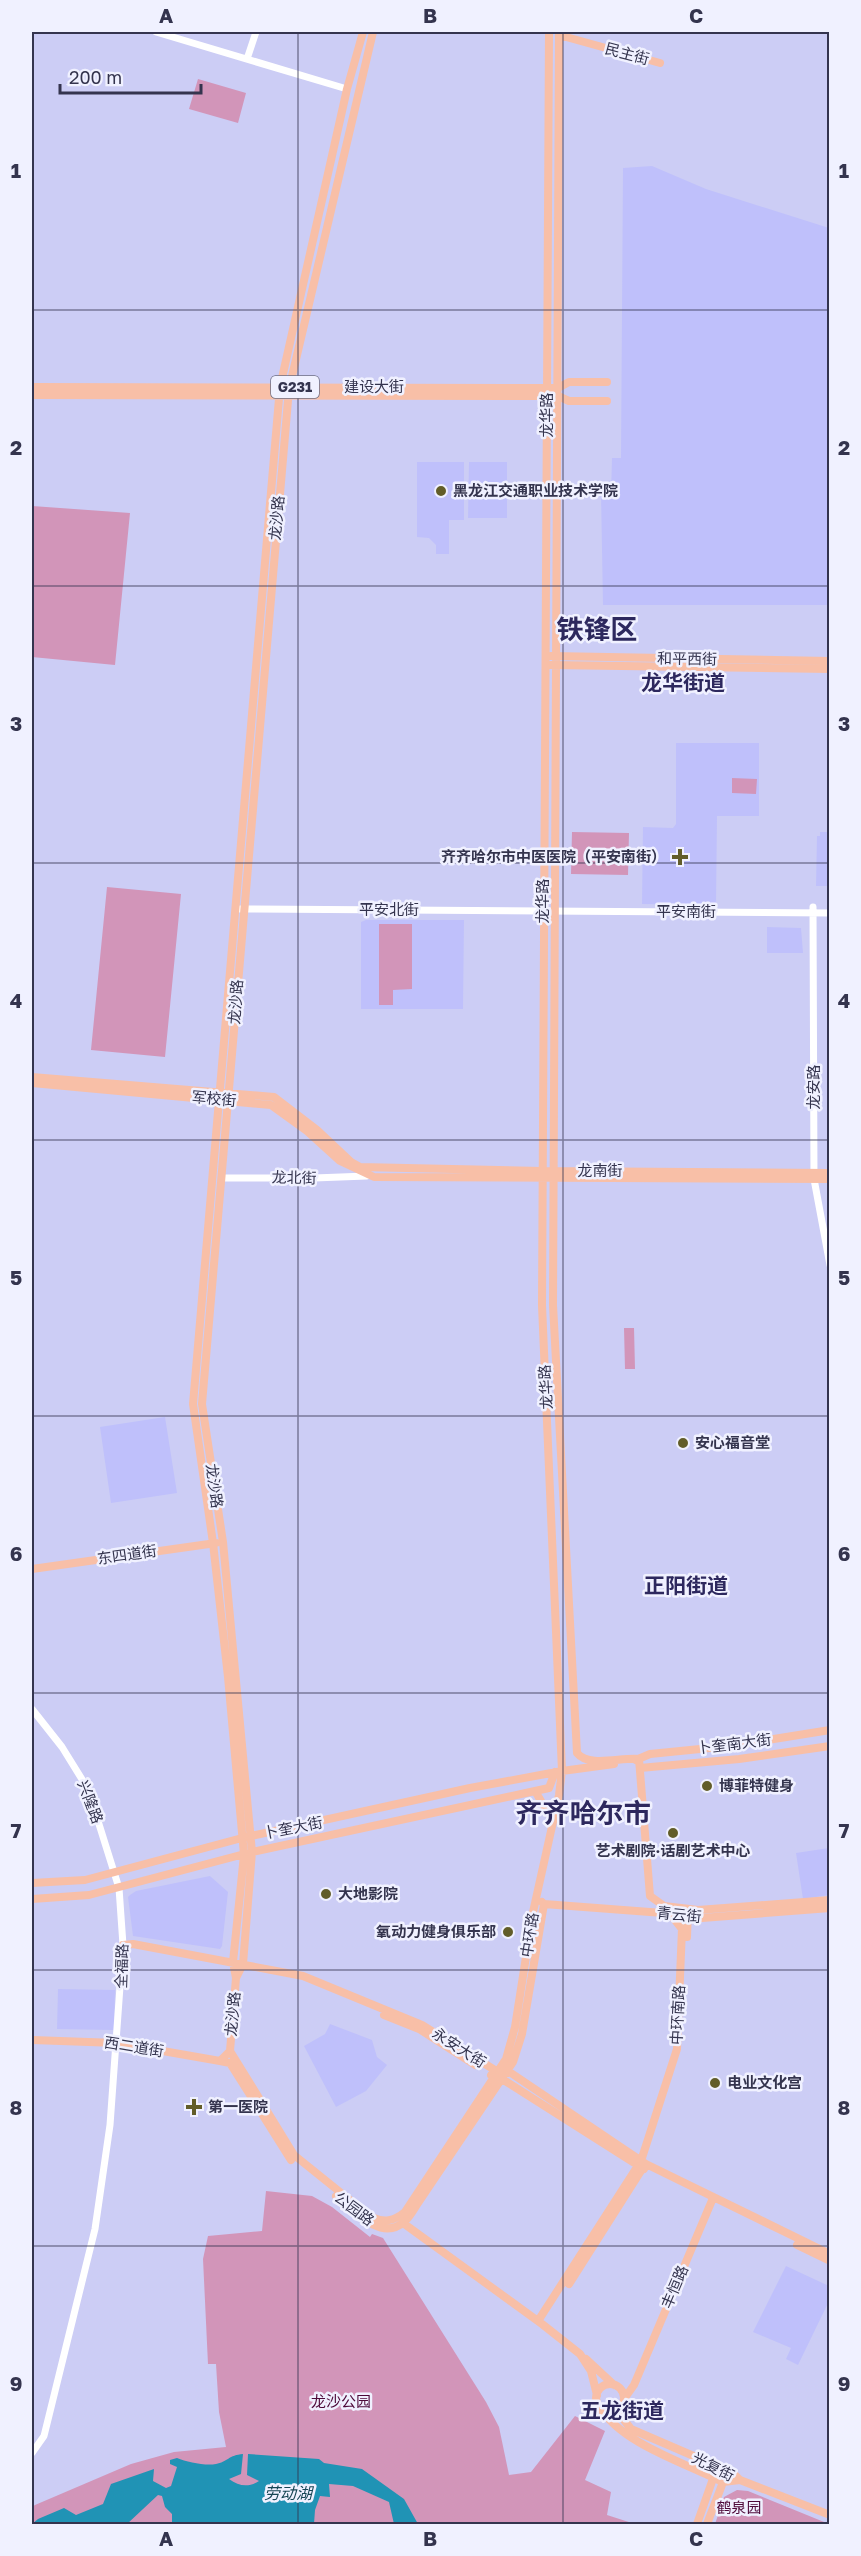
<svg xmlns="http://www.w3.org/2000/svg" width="861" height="2556" viewBox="0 0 861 2556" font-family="'Golos Text','Noto Sans SC',sans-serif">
<rect width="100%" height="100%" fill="#cccdf5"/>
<path fill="#bfc0fb" d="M 652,166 L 706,189 L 829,228 L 829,605 L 603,605 L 601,493 L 611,494 L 612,458 L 621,458 L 623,168 Z
M 417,462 L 464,462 L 464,520 L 449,520 L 449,554 L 436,554 L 436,545 L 429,538 L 417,537 Z
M 469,462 L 507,462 L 507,518 L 468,518 Z
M 676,743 L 759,743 L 759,816 L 717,816 L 716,905 L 642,904 L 643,827 L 673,828 L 676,824 Z
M 820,832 L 829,832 L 829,886 L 816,886 L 817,836 L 820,836 Z
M 366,920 L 464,920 L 463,1009 L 361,1009 L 361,922 Z
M 767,927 L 801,928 L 803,953 L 767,953 Z
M 165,1417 L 177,1493 L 111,1503 L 100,1427 Z
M 829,1848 L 829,1895 L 803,1899 L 796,1853 Z
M 210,1876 L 228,1892 L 222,1946 L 220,1949 L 133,1936 L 128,1897 L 130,1895 L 136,1891 Z
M 58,1989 L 115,1990 L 114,2030 L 57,2029 Z
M 330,2024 L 372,2040 L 377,2057 L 387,2065 L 366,2091 L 336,2107 L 304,2046 L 325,2034 Z
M 786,2266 L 829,2286 L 829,2301 L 798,2365 L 786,2359 L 791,2348 L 753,2332 Z"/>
<path fill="#d295b9" d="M 198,79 L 246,93 L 238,123 L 189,109 Z
M 32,506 L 130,513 L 115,665 L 32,657 Z
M 732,778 L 757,779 L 756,794 L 732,793 Z
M 572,832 L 629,833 L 628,875 L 571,874 Z
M 107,887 L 181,894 L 165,1057 L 91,1050 Z
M 379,924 L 412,924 L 412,989 L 393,990 L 393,1005 L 379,1005 Z
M 624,1328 L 634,1328 L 635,1369 L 625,1369 Z
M 266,2191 L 312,2196 L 332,2207 L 370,2237 L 372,2234 L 383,2238 L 486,2402 L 499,2427 L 509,2475 L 531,2472 L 575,2416 L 605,2431 L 585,2480 L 611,2492 L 607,2515 L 635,2524 L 32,2524 L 32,2507 L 35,2505 L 131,2464 L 174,2452 L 226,2447 L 219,2412 L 216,2364 L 208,2364 L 203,2259 L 208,2236 L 262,2231 Z
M 737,2490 L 748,2491 L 829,2524 L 715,2524 L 724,2497 Z"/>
<path fill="#2093b5" d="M 243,2454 L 241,2474 L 229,2479 C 239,2486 248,2488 259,2481 L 247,2475 L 248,2454 L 319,2459 L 324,2463 L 362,2469 L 404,2499 L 418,2524 L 394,2524 L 389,2502 L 353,2486 L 329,2484 L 330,2497 L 320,2496 L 315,2510 L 314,2524 L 172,2524 L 172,2514 L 165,2507 L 162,2496 L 158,2495 L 127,2524 L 32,2524 L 38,2519 L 64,2508 L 76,2515 L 103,2504 L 111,2484 L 154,2469 L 153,2481 L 166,2488 L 171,2486 L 177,2467 L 170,2464 L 170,2460 L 177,2458 C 187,2462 205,2466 216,2464 C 227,2462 229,2455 243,2454 Z"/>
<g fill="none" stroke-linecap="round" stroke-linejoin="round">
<path stroke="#fff" stroke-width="7" d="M 156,32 L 347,89
M 247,59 L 256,32
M 813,907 L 814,1179 L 830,1265
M 240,909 L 830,913
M 222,1178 L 314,1178 L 367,1176
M 32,1709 L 62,1747 L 88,1789 L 119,1888 L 123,1945 L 110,2125 L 95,2229 L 44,2436 L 32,2453"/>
<path stroke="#f8bfa7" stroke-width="8" d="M 559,32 L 553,1305 L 577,1753 C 589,1768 621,1757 639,1759
M 559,35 L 660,63
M 32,387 L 558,388 L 569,382 L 607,382
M 32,395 L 558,396 L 569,401 L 607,401
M 551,656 L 830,661
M 551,665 L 830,669
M 32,1077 L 274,1097 L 317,1130 L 351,1162 L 360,1167 L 542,1171 L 830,1173
M 32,1083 L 271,1105 L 307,1131 L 340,1161 L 374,1177 L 830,1179
M 32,1569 L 216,1543
M 636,1760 L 650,1754 L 730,1746 L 830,1730
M 640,1768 L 739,1759 L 830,1746
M 535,1791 L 549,1788 L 555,1772
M 32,1883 L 85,1880 L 242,1838 L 470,1788 L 562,1771 L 542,1305 L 549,32
M 32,1899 L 89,1895 L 252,1852 L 535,1791 L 553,1821
M 542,1902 L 544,1904 L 663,1913 L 689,1919 L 830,1908
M 664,1906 L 698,1910 L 830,1900
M 687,1937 L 688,1909
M 123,1945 L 133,1944 L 303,1976 L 422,2025 L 498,2072 L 508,2071 L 646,2164 L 830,2254
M 236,1978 L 243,1964 L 252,1852 L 223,1542 L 202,1404 L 289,389 L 373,32
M 384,2015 L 419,2029 L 475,2065
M 32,2040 L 117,2043 L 220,2061 L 230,2051
M 230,2051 L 236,1978 L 233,1962 L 244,1855 L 228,1677 L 213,1543 L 193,1404 L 280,387 L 347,89 L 363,32
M 230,2051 L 294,2155 L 371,2217 C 384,2223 394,2221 405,2212 L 506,2059 L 515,2027 L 533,1912 L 559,1795 L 562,1771 L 614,1764
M 220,2061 L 230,2063 L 291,2160
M 491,2075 L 502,2079 L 644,2169
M 336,2196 C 353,2210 381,2242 404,2222 C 410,2217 414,2209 418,2203 L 513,2062 L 522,2034 L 544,1904
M 403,2223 L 542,2324 L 580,2354 L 591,2371 L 597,2395
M 797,2245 L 830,2261
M 569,2284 L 644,2166
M 538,2321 L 641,2161 L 677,2049 L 682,1929 L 664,1906 L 650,1896 L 639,1759
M 586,2359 L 614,2385
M596 2398a14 14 0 1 1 28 0a14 14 0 1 1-28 0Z
M 624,2399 L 634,2385 L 713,2198
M 623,2403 L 624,2420 L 631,2429 L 733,2473 L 740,2480
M 600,2407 C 619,2441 679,2461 714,2478 L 723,2482 L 740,2480 L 830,2515
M 697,2524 L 715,2473
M 707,2524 L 725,2477"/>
</g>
<path fill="none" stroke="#34344e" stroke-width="1.5" stroke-opacity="0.55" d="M 298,32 L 298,2524M 563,32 L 563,2524M 32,310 L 830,310M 32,586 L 830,586M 32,863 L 830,863M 32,1140 L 830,1140M 32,1416 L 830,1416M 32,1693 L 830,1693M 32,1970 L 830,1970M 32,2246 L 830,2246"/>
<g fill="#625d29" stroke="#f0f1ff" stroke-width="2">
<circle cx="441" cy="491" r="6"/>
<path d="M677 848h6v6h6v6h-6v6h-6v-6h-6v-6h6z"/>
<circle cx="683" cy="1443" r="6"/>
<circle cx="707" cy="1786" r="6"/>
<circle cx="673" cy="1833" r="6"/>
<circle cx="326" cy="1894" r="6"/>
<circle cx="508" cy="1932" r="6"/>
<circle cx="715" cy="2083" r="6"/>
<path d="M191 2098h6v6h6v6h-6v6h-6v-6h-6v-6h6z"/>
</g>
<g text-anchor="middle" stroke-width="5" stroke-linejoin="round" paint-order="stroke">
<rect fill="#f0f1ff" stroke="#6c6d83" stroke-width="1.5" x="271" y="376" width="48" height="22" rx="4.5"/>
<g font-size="14" font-weight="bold" fill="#34344e">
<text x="295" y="392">G231</text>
</g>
<g font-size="15" fill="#34344e" stroke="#f0f1ff">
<text transform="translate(627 54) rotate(15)" y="5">民主街</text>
<text x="374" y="392">建设大街</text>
<text transform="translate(547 415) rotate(-90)" y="5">龙华路</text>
<text transform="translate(277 518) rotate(-85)" y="5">龙沙路</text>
<text transform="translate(687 659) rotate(1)" y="5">和平西街</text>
<text transform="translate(543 901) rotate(-90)" y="5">龙华路</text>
<text x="389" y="915">平安北街</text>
<text x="686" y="917">平安南街</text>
<text transform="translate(236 1002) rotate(-86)" y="5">龙沙路</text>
<text transform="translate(814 1087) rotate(-90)" y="5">龙安路</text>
<text transform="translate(214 1099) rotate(5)" y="5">军校街</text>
<text x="600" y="1176">龙南街</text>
<text transform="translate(294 1178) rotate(1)" y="5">龙北街</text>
<text transform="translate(546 1387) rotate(-93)" y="5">龙华路</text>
<text transform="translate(214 1486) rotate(82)" y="5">龙沙路</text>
<text transform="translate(127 1555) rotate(-8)" y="5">东四道街</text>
<text transform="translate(734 1744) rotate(-7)" y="5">卜奎南大街</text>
<text transform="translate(90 1802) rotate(69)" y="5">兴隆路</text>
<text transform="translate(293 1828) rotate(-11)" y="5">卜奎大街</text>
<text transform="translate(679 1915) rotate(6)" y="5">青云街</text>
<text transform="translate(530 1935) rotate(-81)" y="5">中环路</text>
<text transform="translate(122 1966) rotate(-88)" y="5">全福路</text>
<text transform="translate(233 2014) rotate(-85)" y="5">龙沙路</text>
<text transform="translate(678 2015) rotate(-87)" y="5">中环南路</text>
<text transform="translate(134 2047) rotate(9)" y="5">西二道街</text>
<text transform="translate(459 2048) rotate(32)" y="5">永安大街</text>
<text transform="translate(354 2209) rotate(37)" y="5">公园路</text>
<text transform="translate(675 2287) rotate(-67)" y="5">丰恒路</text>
<text transform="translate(713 2467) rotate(27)" y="5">光复街</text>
</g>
<g font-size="15" font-weight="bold" fill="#34344e" stroke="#f0f1ff" text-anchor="start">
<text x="453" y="496">黑龙江交通职业技术学院</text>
<text x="666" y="862" text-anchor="end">齐齐哈尔市中医医院（平安南街）</text>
<text x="695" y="1448">安心福音堂</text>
<text x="719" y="1791">博菲特健身</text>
<text x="673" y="1856" text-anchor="middle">艺术剧院·话剧艺术中心</text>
<text x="338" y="1899">大地影院</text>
<text x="496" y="1937" text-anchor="end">氧动力健身俱乐部</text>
<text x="727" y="2088">电业文化宫</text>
<text x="208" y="2112">第一医院</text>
</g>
<g font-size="15" fill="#4d0939" stroke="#f0f1ff">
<text x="341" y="2407">龙沙公园</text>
<text x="739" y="2513">鹤泉园</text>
</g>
<g font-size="16" font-style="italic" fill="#174554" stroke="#f0f1ff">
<text x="288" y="2499">劳动湖</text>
</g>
<g font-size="21" font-weight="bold" fill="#2d285e" stroke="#f0f1ff">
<text x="683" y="690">龙华街道</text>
<text x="686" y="1593">正阳街道</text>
<text x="622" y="2418">五龙街道</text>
</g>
<g font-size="27" font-weight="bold" fill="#2d285e" stroke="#f0f1ff">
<text x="597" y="639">铁锋区</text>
<text x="583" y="1823">齐齐哈尔市</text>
</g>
</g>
<rect width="861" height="2556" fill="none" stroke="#f0f1ff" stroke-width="66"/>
<path d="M60 84v9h141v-9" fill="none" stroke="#34344e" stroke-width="3"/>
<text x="69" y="84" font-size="18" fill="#34344e" stroke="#f0f1ff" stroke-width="4.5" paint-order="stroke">200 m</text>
<rect x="33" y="33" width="795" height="2490" fill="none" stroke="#34344e" stroke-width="2"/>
<g font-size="20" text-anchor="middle" font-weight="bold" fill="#34344e">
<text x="166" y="23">A</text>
<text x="430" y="23">B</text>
<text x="696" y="23">C</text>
<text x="16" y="178">1</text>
<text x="844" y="178">1</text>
<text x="16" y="455">2</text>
<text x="844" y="455">2</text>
<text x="16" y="731">3</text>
<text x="844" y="731">3</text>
<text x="16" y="1008">4</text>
<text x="844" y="1008">4</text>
<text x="16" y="1285">5</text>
<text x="844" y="1285">5</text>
<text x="16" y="1561">6</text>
<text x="844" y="1561">6</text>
<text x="16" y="1838">7</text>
<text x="844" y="1838">7</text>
<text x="16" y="2115">8</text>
<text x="844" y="2115">8</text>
<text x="16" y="2391">9</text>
<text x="844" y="2391">9</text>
<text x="166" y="2546">A</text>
<text x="430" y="2546">B</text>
<text x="696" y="2546">C</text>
</g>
</svg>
